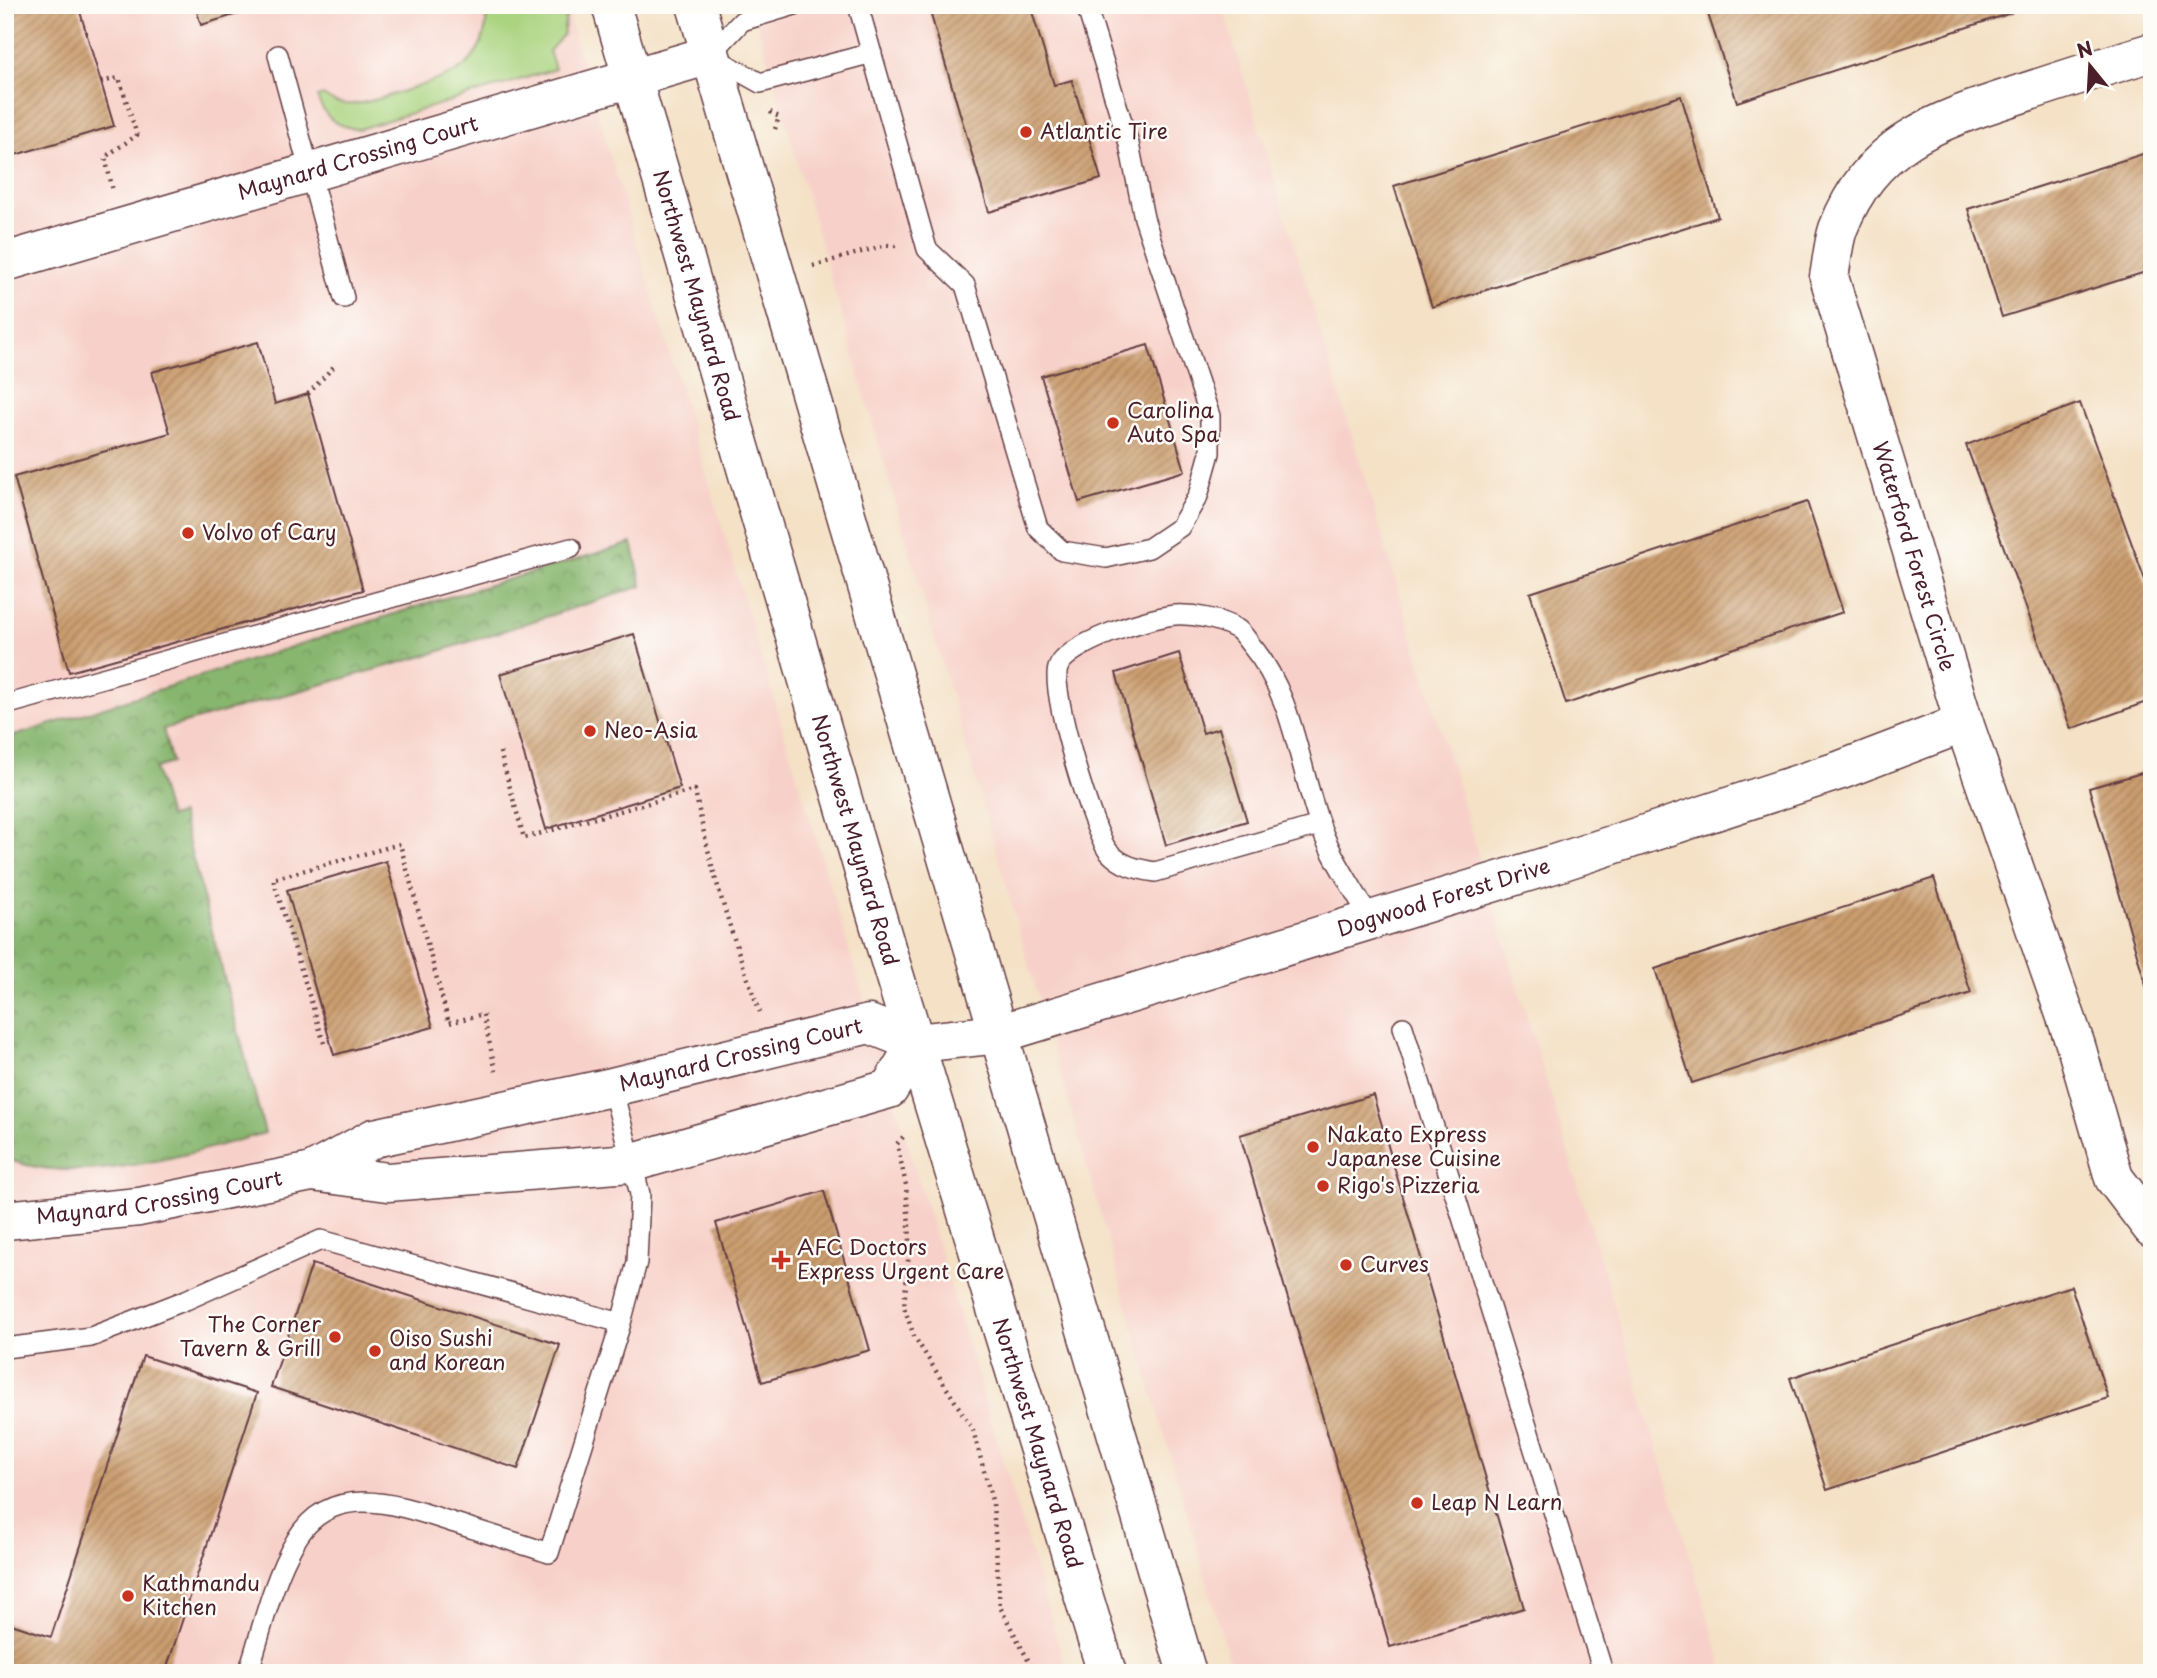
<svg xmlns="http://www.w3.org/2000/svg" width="2157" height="1678" viewBox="0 0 2157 1678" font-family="'Playpen Sans',sans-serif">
<defs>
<pattern id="forest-crowns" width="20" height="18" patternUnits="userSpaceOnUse" patternTransform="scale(1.75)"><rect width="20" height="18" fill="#87b66e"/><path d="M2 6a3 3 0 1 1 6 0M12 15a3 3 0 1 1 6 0" fill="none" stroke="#70935b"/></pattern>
<pattern id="building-hatch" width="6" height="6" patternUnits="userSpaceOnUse" patternTransform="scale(1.75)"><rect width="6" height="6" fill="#cb9e70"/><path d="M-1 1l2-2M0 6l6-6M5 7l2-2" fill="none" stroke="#a7805c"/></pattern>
</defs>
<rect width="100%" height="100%" fill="#fdfcf7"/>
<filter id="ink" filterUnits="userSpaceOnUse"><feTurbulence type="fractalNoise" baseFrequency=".0143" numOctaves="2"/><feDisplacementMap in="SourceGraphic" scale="14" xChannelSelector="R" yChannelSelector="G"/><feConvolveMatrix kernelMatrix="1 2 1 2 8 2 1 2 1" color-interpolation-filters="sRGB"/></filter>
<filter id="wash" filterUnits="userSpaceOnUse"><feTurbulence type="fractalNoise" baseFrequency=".00686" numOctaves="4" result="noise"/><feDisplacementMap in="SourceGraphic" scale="28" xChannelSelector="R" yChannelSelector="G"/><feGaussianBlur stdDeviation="1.57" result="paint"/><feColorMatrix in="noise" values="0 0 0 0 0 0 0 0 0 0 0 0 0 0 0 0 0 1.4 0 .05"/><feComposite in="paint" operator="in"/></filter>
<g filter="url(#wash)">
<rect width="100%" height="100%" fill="#f4e1c6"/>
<path fill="#f7d1c9" d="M 5,5 L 565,5 L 1067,1673 L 5,1673 Z
M 752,5 L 1222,5 L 1725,1673 L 1233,1673 Z"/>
<path fill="#aad480" stroke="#7a7a56" stroke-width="2" d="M 484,5 L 568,5 L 563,35 L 549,51 L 555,69 L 359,129 C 336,127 325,118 317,97 L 323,95 C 333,102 341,105 353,104 C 369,104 443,79 457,71 C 479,59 491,28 484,5 Z"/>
<path fill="url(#forest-crowns)" stroke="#686a4c" stroke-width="2" d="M 632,543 L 642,586 L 431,654 L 163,729 L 172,763 L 155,768 L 169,817 L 181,814 L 265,1133 C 191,1153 79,1189 5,1158 L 5,739 L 425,604 Z"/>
<g id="blocks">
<path fill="url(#building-hatch)" d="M 5,5 L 78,5 L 114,126 L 5,158 Z
M 195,5 L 263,5 L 264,6 L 201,25 Z
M 928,5 L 1030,5 L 1054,85 L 1072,80 L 1101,179 L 989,212 Z
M 1705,5 L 2009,5 L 2011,13 L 1737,102 Z
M 1681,96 L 1718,217 L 1432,307 L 1394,186 Z
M 2152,151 L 2152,270 L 2002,317 L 1968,209 Z
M 258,342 L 275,404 L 308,394 L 363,590 L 69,672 L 14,477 L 170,433 L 152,372 Z
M 1148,345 L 1185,471 L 1079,502 L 1041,376 Z
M 2080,403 L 2152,599 L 2152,700 L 2071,729 L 1966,445 Z
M 1807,502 L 1843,612 L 1566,704 L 1530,593 Z
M 634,634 L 680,788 L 546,829 L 500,674 Z
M 1179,653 L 1203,733 L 1219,728 L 1247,821 L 1166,845 L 1116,673 Z
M 2152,770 L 2152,1003 L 2151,1003 L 2089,788 Z
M 386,861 L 433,1027 L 334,1055 L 287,890 Z
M 1934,878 L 1971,993 L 1692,1083 L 1655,969 Z
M 1373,1095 L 1524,1608 L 1390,1647 L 1240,1135 Z
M 824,1191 L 870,1350 L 762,1382 L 716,1223 Z
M 312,1264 L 560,1345 L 518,1469 L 271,1387 Z
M 2071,1286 L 2108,1398 L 1827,1490 L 1790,1378 Z
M 143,1356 L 257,1393 L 165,1673 L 5,1673 L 5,1622 L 51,1637 Z"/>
</g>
</g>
<g filter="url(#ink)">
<use href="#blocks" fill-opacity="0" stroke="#643c42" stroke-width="2"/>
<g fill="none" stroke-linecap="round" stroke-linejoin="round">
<g stroke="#643c42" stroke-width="22">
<path id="service" d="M 795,5 L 742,21 L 710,55 L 760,83 L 872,53
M 858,5 L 927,249 L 965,285 L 1038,528 L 1062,551 L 1106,558 L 1149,548 L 1180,527 L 1198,496 L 1210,453 L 1210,416 L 1144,218 L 1129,144 L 1086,5
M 278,55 L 344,298
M 5,705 L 571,548
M 1319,825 L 1155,872 C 1137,869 1121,866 1108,851 C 1092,830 1050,691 1058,668 C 1066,643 1150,617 1175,615 C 1195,614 1219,619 1237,629 C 1242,632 1247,640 1251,645 C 1293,695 1298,762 1319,822 C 1330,856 1354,889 1371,920
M 1403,1027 L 1601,1665
M 5,1348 L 91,1337 L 186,1300 L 321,1240 L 621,1323
M 248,1673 C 262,1630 272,1581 295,1542 C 331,1477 404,1507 458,1524 C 488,1534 519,1543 549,1553 L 621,1323 L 637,1262 L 640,1194 L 612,1087"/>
</g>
<g stroke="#643c42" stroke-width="41">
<g id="minor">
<path id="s1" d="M 2152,52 C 2106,66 2060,81 2014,96 C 1934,122 1871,143 1838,229 C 1833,244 1832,261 1829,277 L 1964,723 L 2076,1046 L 2114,1178 L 2152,1228"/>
<path id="s2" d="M 5,262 L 710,55"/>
<path d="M 312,1172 L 388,1182 L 630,1163 L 889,1089 L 917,1043"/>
<path id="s3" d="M 5,1220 L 139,1207 L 312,1172 L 374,1138 L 612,1087 L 869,1024 L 917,1043 L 999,1034 L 1554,864 L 1841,770 L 1964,723"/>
</g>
</g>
<g stroke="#643c42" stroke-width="41">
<g id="primary">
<path id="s4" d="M 611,5 L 887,951 L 1107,1673"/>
<path d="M 696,5 L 1187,1673"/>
</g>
</g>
<path stroke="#643c42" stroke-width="4.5" stroke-dasharray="2 5" stroke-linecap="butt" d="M 101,82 L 119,78 L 137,135 L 105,157 L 113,191
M 770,112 L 779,117 L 775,129
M 813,266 L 886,245 L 896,246
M 308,394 L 336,364
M 500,752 L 524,838 L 695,790 C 709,866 733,940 760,1012
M 324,1043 L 273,879 L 400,844 L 449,1023 L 483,1014 L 496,1072
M 903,1137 L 897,1144 L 906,1185 L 910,1239 L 904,1307 L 914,1336 L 973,1430 L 993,1504 L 1000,1607 L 1035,1673"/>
<use href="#service" stroke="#fff" stroke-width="19"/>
<use href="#minor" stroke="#fff" stroke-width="38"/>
<use href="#primary" stroke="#fff" stroke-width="38"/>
</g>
</g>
<g fill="#c8321e" stroke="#fdfcf7" stroke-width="2.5">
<circle cx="1026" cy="132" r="7"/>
<circle cx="1113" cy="423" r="7"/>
<circle cx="188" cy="533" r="7"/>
<circle cx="590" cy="731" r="7"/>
<circle cx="1313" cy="1147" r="7"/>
<circle cx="1323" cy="1186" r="7"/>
<path d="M777.5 1249.5h7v7h7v7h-7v7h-7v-7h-7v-7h7z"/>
<circle cx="1346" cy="1265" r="7"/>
<circle cx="335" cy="1337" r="7"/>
<circle cx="375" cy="1351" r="7"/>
<circle cx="1417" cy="1503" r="7"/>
<circle cx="128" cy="1596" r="7"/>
</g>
<g text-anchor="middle" stroke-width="5" stroke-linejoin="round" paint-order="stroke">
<g font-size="21" fill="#4a1f2b" stroke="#fdfcf7" text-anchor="start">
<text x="1040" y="139">Atlantic Tire</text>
<text x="1127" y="418">Carolina<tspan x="1127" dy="24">Auto Spa</tspan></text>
<text x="202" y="540">Volvo of Cary</text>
<text x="604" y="738">Neo-Asia</text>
<text x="1327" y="1142">Nakato Express<tspan x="1327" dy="24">Japanese Cuisine</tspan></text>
<text x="1337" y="1193">Rigo's Pizzeria</text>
<text x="797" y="1255">AFC Doctors<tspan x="797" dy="24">Express Urgent Care</tspan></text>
<text x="1360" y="1272">Curves</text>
<text x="321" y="1332" text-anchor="end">The Corner<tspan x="321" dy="24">Tavern &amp; Grill</tspan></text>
<text x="389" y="1346">Oiso Sushi<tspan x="389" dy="24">and Korean</tspan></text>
<text x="1431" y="1510">Leap N Learn</text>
<text x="142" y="1591">Kathmandu<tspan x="142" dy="24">Kitchen</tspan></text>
</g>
<g font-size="21" fill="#4a1f2b" stroke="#fdfcf7">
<text dy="7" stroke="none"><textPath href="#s2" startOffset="368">Maynard Crossing Court</textPath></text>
<text dy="7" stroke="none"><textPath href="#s4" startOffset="303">Northwest Maynard Road</textPath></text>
<text dy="7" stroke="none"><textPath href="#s1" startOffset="716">Waterford Forest Circle</textPath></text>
<text dy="7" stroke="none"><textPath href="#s4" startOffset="870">Northwest Maynard Road</textPath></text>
<text dy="7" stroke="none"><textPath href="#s3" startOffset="1489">Dogwood Forest Drive</textPath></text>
<text dy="7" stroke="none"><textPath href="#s3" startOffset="758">Maynard Crossing Court</textPath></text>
<text dy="7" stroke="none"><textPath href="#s3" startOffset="156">Maynard Crossing Court</textPath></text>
<text dy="7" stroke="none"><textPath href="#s4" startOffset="1500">Northwest Maynard Road</textPath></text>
</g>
</g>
<rect width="2157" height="1678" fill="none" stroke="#fdfcf7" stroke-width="28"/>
<g transform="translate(2090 66) rotate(342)" stroke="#fdfcf7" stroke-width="5" paint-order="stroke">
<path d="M0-5L12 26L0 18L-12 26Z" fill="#4a1f2b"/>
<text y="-10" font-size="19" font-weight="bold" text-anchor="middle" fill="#4a1f2b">N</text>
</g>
</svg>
